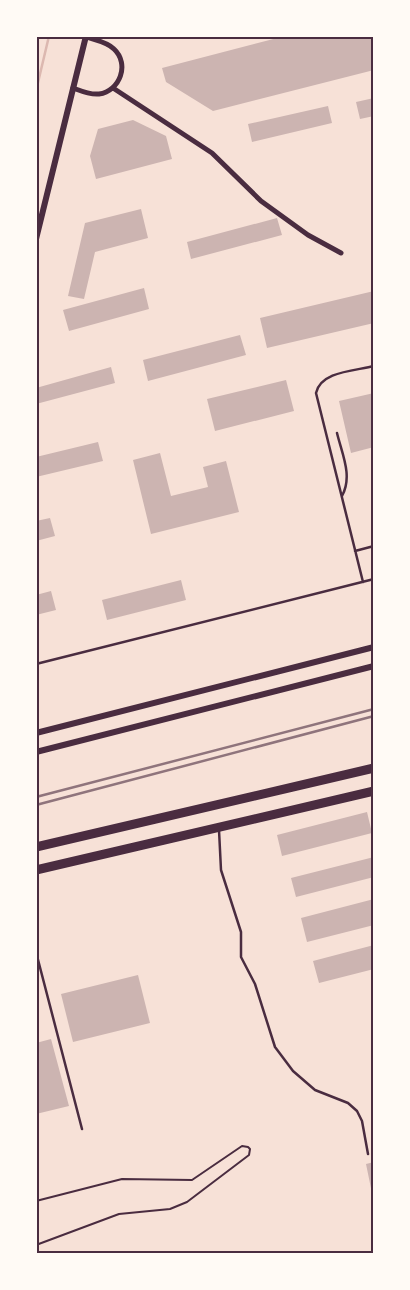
<svg xmlns="http://www.w3.org/2000/svg" width="410" height="1290" viewBox="0 0 410 1290" font-family="Inter,sans-serif">
<rect width="100%" height="100%" fill="#f7e1d7"/>
<g fill="none" stroke-linecap="round" stroke-linejoin="round">
<path stroke="#dcb8b0" stroke-width="2.5" d="M 36,91 L 49,36"/>
</g>
<path fill="#ccb4b1" d="M 285,36 L 374,36 L 374,70 L 213,111 L 166,82 L 162,68 Z
M 374,98 L 374,116 L 360,119 L 356,102 Z
M 328,106 L 332,123 L 252,142 L 248,124 Z
M 133,120 L 166,136 L 172,159 L 96,179 L 90,156 L 98,129 Z
M 141,209 L 148,238 L 95,252 L 84,299 L 68,296 L 85,223 Z
M 277,218 L 282,235 L 191,259 L 187,242 Z
M 144,288 L 149,309 L 69,331 L 63,310 Z
M 374,291 L 374,323 L 267,348 L 260,318 Z
M 240,335 L 246,355 L 148,381 L 143,360 Z
M 111,367 L 115,383 L 36,404 L 36,388 Z
M 286,380 L 294,411 L 215,431 L 207,399 Z
M 374,393 L 374,447 L 351,453 L 339,401 Z
M 98,442 L 103,461 L 36,477 L 36,457 Z
M 160,453 L 171,496 L 208,487 L 203,467 L 226,461 L 239,512 L 151,534 L 133,460 Z
M 50,518 L 55,536 L 36,541 L 36,521 Z
M 181,580 L 186,600 L 107,620 L 102,600 Z
M 51,591 L 56,610 L 36,615 L 36,595 Z
M 367,812 L 372,833 L 282,856 L 277,835 Z
M 374,857 L 374,877 L 296,897 L 291,878 Z
M 374,899 L 374,925 L 307,942 L 301,918 Z
M 374,945 L 374,969 L 319,983 L 313,961 Z
M 138,975 L 150,1023 L 73,1042 L 61,994 Z
M 51,1039 L 69,1106 L 36,1114 L 36,1043 Z
M 374,1162 L 374,1198 L 373,1198 L 366,1164 Z"/>
<g fill="none" stroke-linecap="round" stroke-linejoin="round">
<path stroke="#4a2c40" stroke-width="2" d="M 36,1201 L 122,1179 L 192,1180 L 242,1146 L 248,1147 L 250,1149 L 249,1155 L 187,1202 L 170,1209 L 119,1214 L 36,1245"/>
<path stroke="#4a2c40" stroke-width="2.5" d="M 337,433 C 342,454 353,476 342,496
M 355,551 L 374,546
M 363,582 L 316,393 C 321,371 355,371 374,366
M 36,664 L 374,579
M 219,830 L 221,870 L 241,932 L 241,957 L 255,984 L 275,1047 L 293,1071 L 315,1090 L 348,1103 L 357,1111 L 362,1121 L 368,1154
M 36,952 L 82,1129"/>
<path stroke="#4a2c40" stroke-width="5" d="M 73,88 C 81,91 90,95 99,94 C 120,91 130,64 114,49 C 107,42 95,40 86,37
M 113,88 L 212,153 L 261,201 L 308,235 L 341,253"/>
<path stroke="#4a2c40" stroke-width="6" d="M 36,239 L 86,36
M 36,733 L 374,647
M 36,752 L 374,666"/>
<path stroke="#4a2c40" stroke-width="9" d="M 36,847 L 374,768
M 36,870 L 374,791"/>
<path stroke="#8f747c" stroke-width="2.5" d="M 36,797 L 374,709
M 36,805 L 374,716"/>
</g>
<rect width="410" height="1290" fill="none" stroke="#fffaf5" stroke-width="75"/>
<rect x="38" y="38" width="334" height="1214" fill="none" stroke="#4a2c40" stroke-width="2"/>
</svg>
